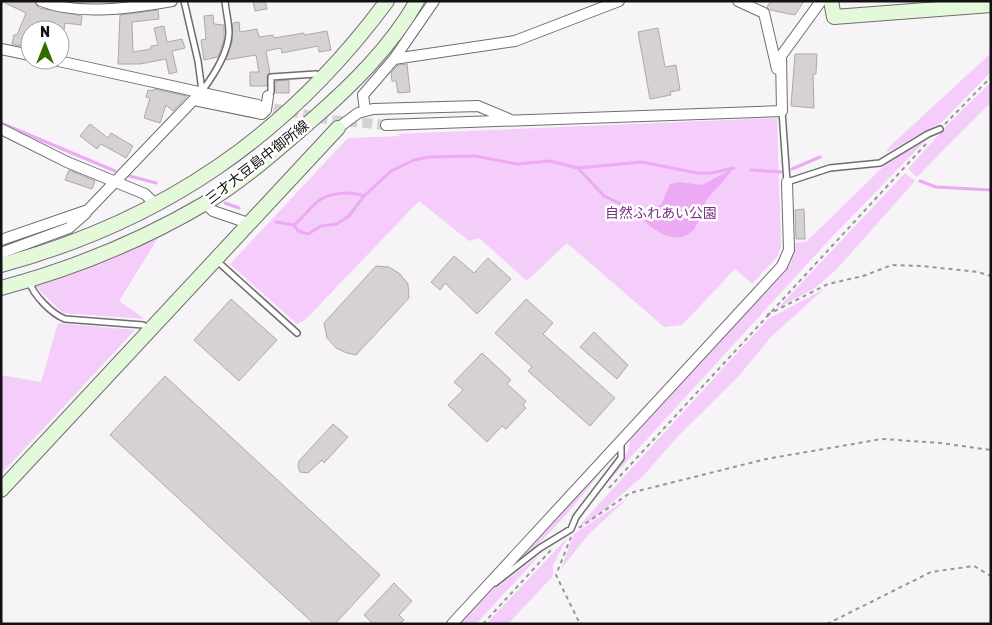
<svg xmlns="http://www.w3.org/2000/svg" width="992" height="625" viewBox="0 0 992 625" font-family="Rubik,'Noto Sans JP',sans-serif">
<rect width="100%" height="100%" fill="#f7f4f7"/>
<path fill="#f5cdfa" d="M 991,53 L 991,72 L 942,122 L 886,153 L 889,147 Z
M 991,82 L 991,102 L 917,177 L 908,169 L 951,121 Z
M 777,118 L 781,247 L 777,257 L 752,284 L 735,269 L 682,325 L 664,327 L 567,243 L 527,281 L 479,238 L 469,241 L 419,201 L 304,321 L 297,324 L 230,264 L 348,138 L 402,136 L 395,134 Z
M 923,140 L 926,140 L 831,238 L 595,496 L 628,451 L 630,440 L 791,264 L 793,243 L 806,242 L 886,164 Z
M 905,173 L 915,181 L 837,269 L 815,288 L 777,309 Z
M 158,238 L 119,301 L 145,319 L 63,313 L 34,285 Z
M 824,289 L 771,337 L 738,377 L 679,435 L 643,476 L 593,519 L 579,526 L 768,319 Z
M 58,323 L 135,330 L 1,474 L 1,375 L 41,382 Z
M 611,459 C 580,499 550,537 510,569 L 507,568 Z
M 628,498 L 589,534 L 561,569 L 574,534 Z
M 568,537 L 553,565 L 553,576 L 508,624 L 486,624 Z
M 540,555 L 476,624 L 458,624 L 491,590 L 500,585 Z"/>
<path fill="#ebaaf3" d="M 734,168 C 726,179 716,188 708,198 C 702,206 702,218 696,226 C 681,252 648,228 636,212 L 661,205 L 670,184 L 680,182 L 702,185 Z"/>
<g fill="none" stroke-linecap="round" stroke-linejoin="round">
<path stroke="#ebaaf3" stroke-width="3" d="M 1,123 L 115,171
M 578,168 L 604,196 L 640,213
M 792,169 L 820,157
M 751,170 L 781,172
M 126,175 L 156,183
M 920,181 L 936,187 L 991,190
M 225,203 L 239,208
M 276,222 L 294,225 C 303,218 309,209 317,202 C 329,192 351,191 364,196 L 391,171 L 414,160 L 429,157 L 475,156 L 517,164 L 550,161 L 578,168 L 642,162 L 697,173 L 712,173 L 734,168
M 294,225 L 298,231 L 308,234 L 321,226 L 337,224 L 349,216 L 364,196"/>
</g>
<path fill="#d5d1d5" stroke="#aca9ac" d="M 1,1 L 34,1 L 39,8 L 82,16 L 81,25 L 65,23 L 64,30 L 30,30 L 30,48 L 12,44 L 14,35 L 17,35 L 26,13 Z
M 253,1 L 265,1 L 267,9 L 255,11 Z
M 771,1 L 804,1 L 795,15 L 770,10 L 767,7 Z
M 158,10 L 159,19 L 132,22 L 133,52 L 151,49 L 151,46 L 158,45 L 154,28 L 164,26 L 167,42 L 182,39 L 185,48 L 172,51 L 177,72 L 169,74 L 166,59 L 140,64 L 118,64 L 120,15 Z
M 213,15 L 214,24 L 224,25 L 224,40 L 218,57 L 204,60 L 201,40 L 206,39 L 204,16 Z
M 239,22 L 240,32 L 257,29 L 259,37 L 273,35 L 274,38 L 304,33 L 304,35 L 327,31 L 331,50 L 319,52 L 318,46 L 282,53 L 281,48 L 266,51 L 270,73 L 267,77 L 267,86 L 250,86 L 250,72 L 259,72 L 256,55 L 226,60 L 232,42 L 233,23 Z
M 658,28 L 665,67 L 676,65 L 680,90 L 670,92 L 671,95 L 650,99 L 638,32 Z
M 795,54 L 817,54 L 816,74 L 813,74 L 814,108 L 791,106 Z
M 407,64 L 410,92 L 398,93 L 396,81 L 392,81 L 391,73 L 398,65 Z
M 289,80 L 289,93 L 276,93 L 276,81 Z
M 154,89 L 187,96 L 173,111 L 166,105 L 160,123 L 144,118 L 150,98 L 146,97 L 148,90 L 153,91 Z
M 90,124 L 108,138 L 111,133 L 133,146 L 126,158 L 101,144 L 97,149 L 80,136 Z
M 69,170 L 95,181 L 92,189 L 65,180 Z
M 804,209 L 805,239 L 796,239 L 795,210 Z
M 454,256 L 474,273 L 488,258 L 511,279 L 477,314 L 445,283 L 440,290 L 431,282 Z
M 376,266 L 389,267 L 400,274 L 408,284 L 409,298 L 356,355 L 347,353 L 336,348 L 327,338 L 324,323 Z
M 231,299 L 277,340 L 239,381 L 194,340 Z
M 526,299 L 553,323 L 543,334 L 615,398 L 590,426 L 528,371 L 532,367 L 495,333 Z
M 594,332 L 628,365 L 617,379 L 580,347 Z
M 482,353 L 511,380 L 507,384 L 526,401 L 523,405 L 526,408 L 506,429 L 502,426 L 487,442 L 448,405 L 463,390 L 454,382 Z
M 165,376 L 380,575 L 335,624 L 314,624 L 110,435 Z
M 333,424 L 348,437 L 324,463 L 322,460 L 308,473 L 300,472 L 298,467 L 299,461 Z
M 394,583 L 412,601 L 399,615 L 404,620 L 400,624 L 373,624 L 364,615 Z"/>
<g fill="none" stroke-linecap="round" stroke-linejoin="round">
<path stroke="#d5d2d5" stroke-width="10" stroke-dasharray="10 5" stroke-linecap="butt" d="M 259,105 L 331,120 L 386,125"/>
<g stroke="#706d70" stroke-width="8">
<path id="lane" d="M 184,1 L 198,61 L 202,91
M 202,91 C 214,75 228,54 229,33 C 229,23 226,12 225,1
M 268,96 L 271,92 L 271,77 L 316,74
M 782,111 L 787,182 L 830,168 L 880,163 L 928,134 L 940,129
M 216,260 L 297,333
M 29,281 C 33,295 52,314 65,319 L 143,325 L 149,329
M 495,583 L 540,548 L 571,529 L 576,517 L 621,458 L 621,443"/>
</g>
<g stroke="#706d70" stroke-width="12">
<path id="street" d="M 41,1 C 80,16 132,8 172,1
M 738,1 L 764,13 L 777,69
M 1,49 L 30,55
M 394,59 L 515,41 L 619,1
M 54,60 L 258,105
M 194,100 L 262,114 L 266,110 L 268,96
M 365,110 L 363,95 L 394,59 L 434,1
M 386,125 L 782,111 L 781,56 L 821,1
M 338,128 L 358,113 L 373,109 L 478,106 L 509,119
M 1,129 L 67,162 L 145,194 L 156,205
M 205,203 L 213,211 L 248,223
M 1,240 L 88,210 L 202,91
M 1,253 L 69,228 L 86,213
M 452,624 L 782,266 L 789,250 L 787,182"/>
</g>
<g stroke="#706d70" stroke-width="16">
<path id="secondary" d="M 831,1 L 834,17 L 991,5
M 1,265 C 163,221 287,136 387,1
M 1,288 C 72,269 141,241 204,204 C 243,181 278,149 312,120 C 351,86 391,47 417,1
M 1,490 L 338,128"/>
</g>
<path stroke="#979598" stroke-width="2" stroke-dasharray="4 4" stroke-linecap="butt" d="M 945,124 L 991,77
M 767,315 L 828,284 L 863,276 L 892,265 L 922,266 L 978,272 L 991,276
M 609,488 L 926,144
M 579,528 L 630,493 L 766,459 L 882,439 L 940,443 L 991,450
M 571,537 L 556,575 L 580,624
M 483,624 L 551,550
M 827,624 L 931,572 L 974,566 L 991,576"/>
<use href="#lane" stroke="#fff" stroke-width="5"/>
<use href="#street" stroke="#fff" stroke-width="10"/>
<use href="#secondary" stroke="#e4f9da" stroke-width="14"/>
</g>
<g text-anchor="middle" stroke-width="5" stroke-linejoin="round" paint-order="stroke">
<g font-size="14" fill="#121113" stroke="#fff">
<text transform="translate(257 162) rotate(-38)" y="5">三才大豆島中御所線</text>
</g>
<g font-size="14" fill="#7a3085" stroke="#fff">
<text x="661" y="218">自然ふれあい公園</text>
</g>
</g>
<rect width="992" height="625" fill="none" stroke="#121113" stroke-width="5"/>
<g transform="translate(45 45)"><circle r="24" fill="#ffffff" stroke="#a0a0a1"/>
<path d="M0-4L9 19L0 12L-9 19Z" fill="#316d00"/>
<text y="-8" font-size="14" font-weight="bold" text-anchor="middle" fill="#121113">N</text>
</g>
</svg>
